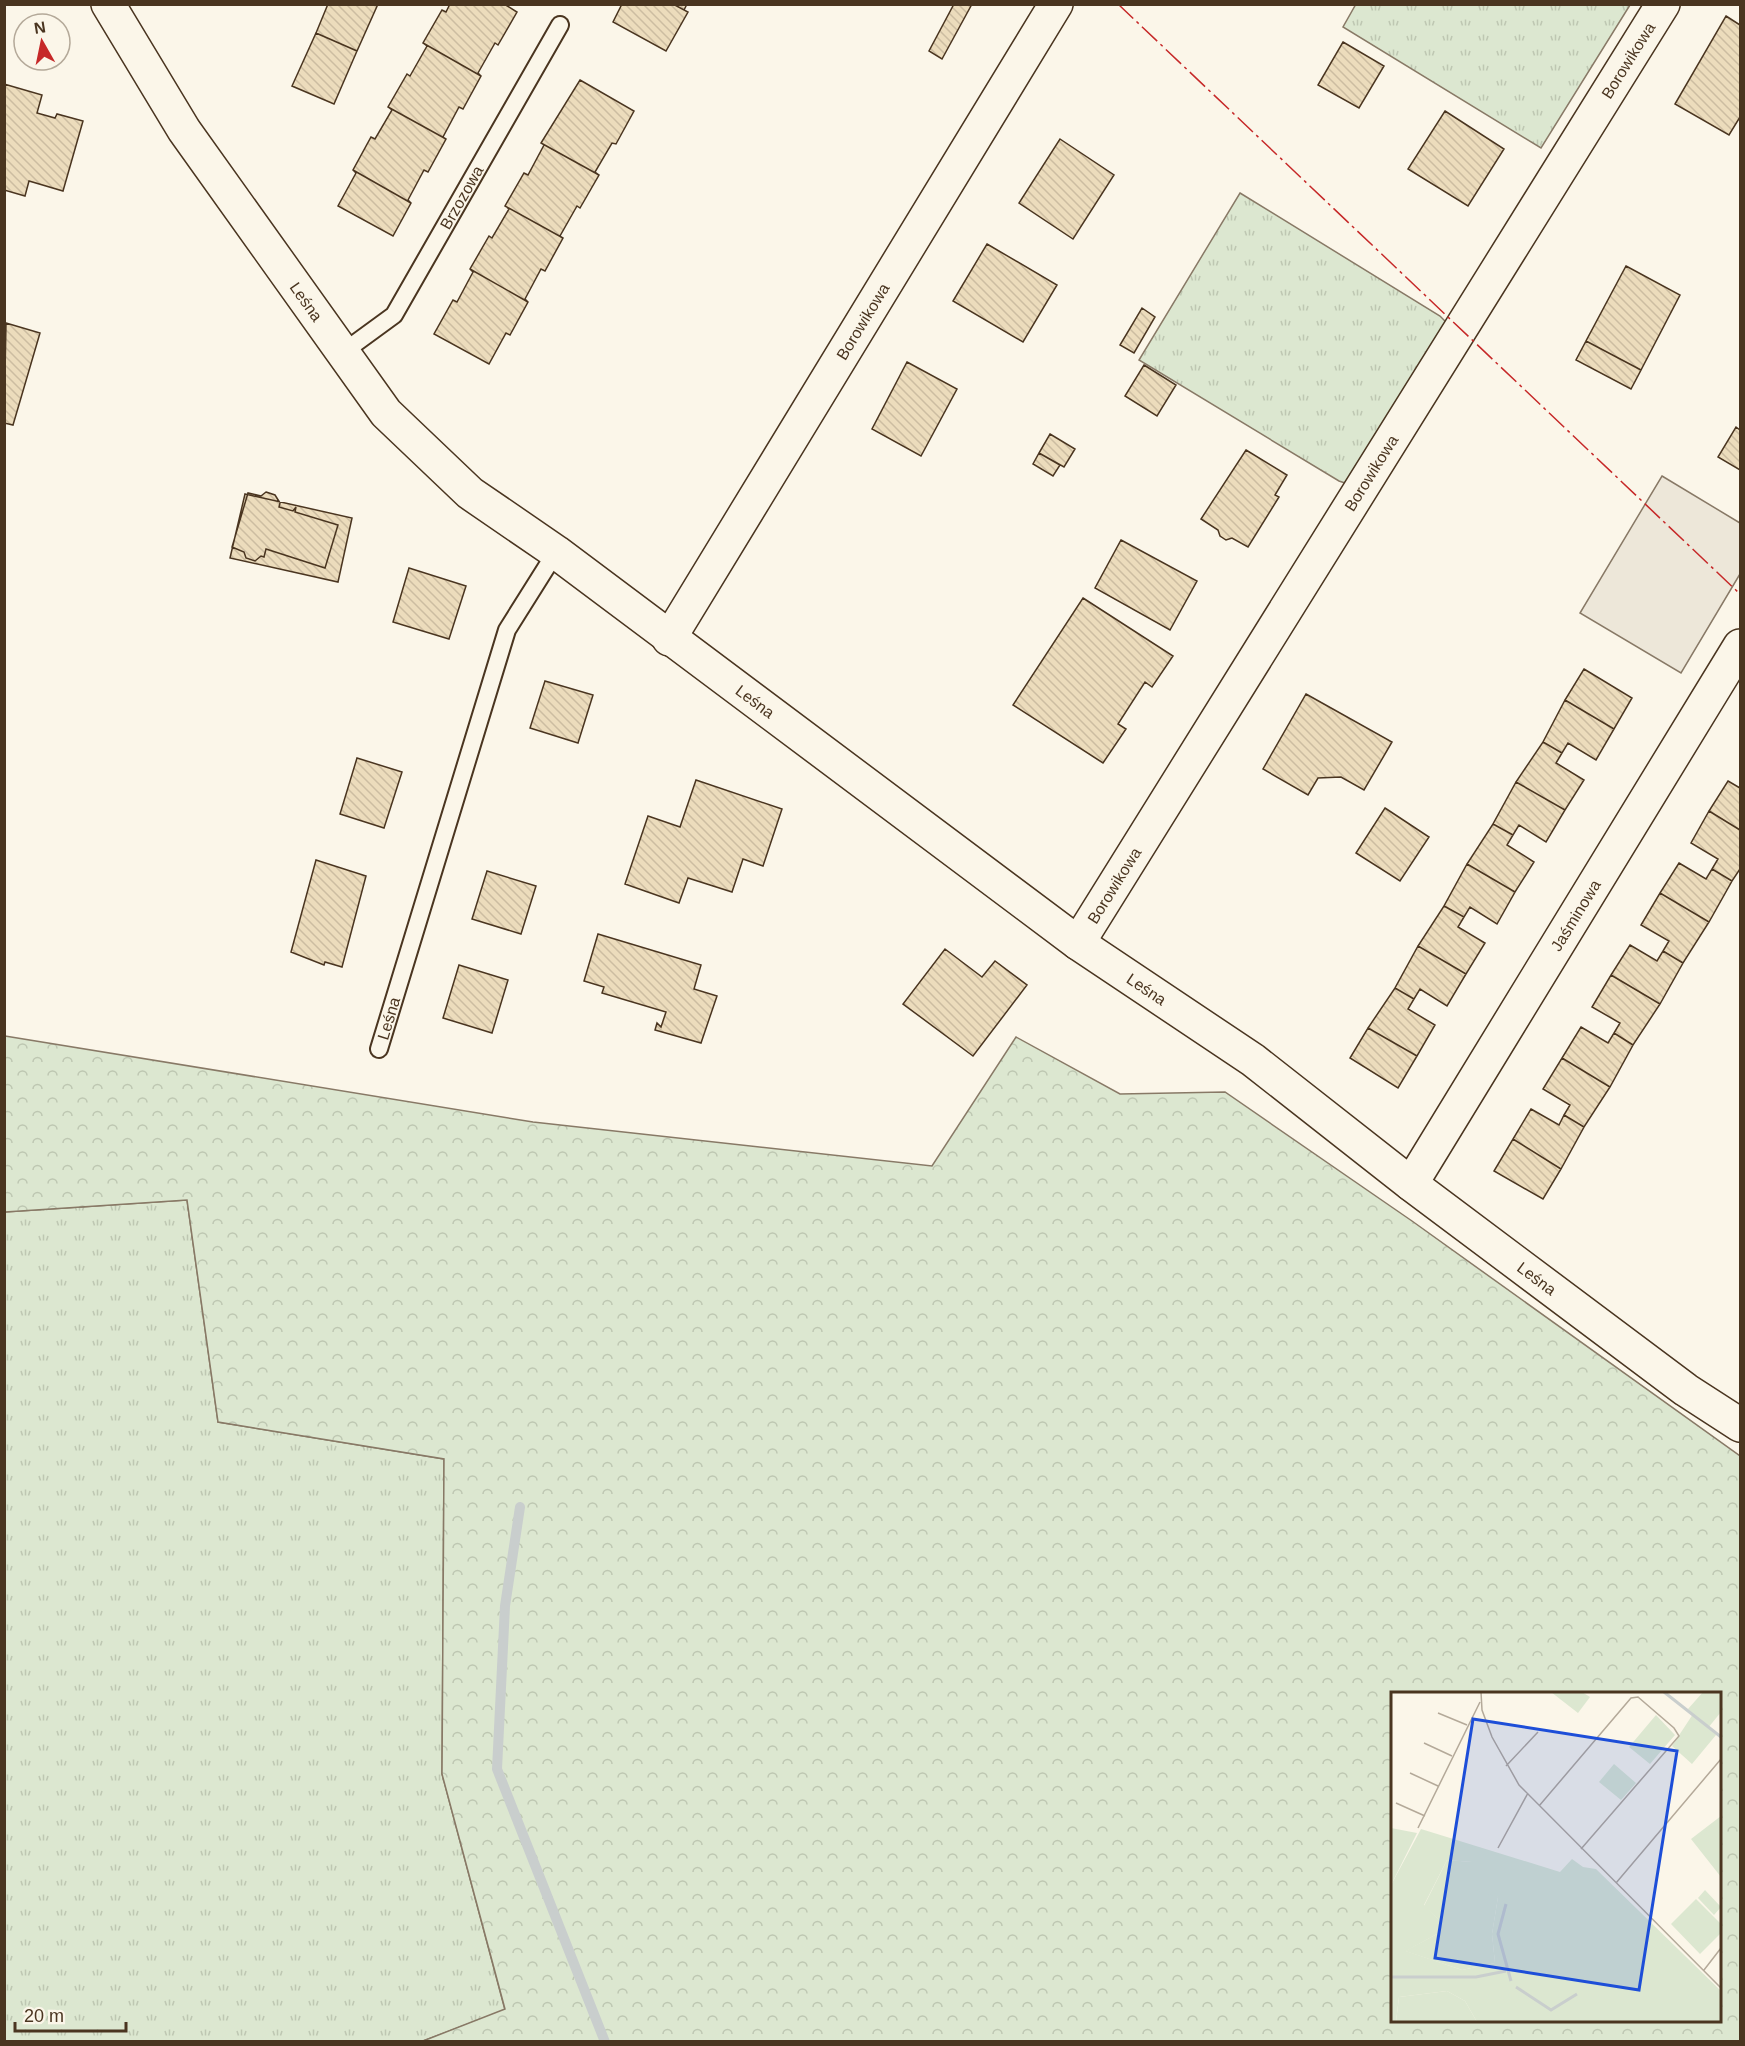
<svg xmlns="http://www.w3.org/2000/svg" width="1745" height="2046" viewBox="0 0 1745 2046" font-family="Arial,sans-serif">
<defs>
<pattern id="grass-tufts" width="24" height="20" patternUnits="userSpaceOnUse" patternTransform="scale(1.5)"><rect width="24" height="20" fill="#dce7d0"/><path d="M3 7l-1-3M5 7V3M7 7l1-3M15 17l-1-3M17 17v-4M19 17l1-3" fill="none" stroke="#bec7b2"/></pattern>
<pattern id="forest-crowns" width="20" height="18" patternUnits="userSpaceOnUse" patternTransform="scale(1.5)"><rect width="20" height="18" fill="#dce7d0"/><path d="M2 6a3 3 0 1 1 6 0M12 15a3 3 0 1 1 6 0" fill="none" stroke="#bec7b2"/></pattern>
<pattern id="building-back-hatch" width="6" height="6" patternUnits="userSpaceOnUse" patternTransform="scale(1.5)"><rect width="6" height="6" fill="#ecdcbc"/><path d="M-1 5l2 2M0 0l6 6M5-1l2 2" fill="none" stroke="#ccbda1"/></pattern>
</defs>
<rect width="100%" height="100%" fill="#fbf6e9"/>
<path fill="url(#grass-tufts)" stroke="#887966" stroke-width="1.5" d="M 1356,4 L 1630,4 L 1630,5 L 1541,148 L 1343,27 Z
M 1240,193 L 1440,316 L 1447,323 L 1348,484 L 1339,481 L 1139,360 Z
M 187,1200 L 218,1422 L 444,1459 L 442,1774 L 505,2010 L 423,2041 L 5,2042 L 5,1212 Z"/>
<path fill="url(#forest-crowns)" stroke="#887966" stroke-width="1.5" fill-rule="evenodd" d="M 5,1036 L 533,1122 L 932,1166 L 1016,1037 L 1120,1094 L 1225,1092 L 1412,1221 L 1740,1456 L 1740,2041 L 423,2041 L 505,2009 L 442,1774 L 444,1459 L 218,1422 L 187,1200 L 5,1212 ZM 1392,1694 L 1720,1694 L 1720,2020 L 1392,2020 Z"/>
<path fill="#ede7d9" stroke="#887966" stroke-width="1.5" d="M 1662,476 L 1740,523 L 1740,574 L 1681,673 L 1580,613 Z"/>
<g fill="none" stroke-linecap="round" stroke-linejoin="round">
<path stroke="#c9cecd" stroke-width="10" d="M 520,1507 L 505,1606 L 497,1769 L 605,2042"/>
</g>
<path fill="url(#building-back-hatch)" stroke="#4a3520" stroke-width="1.5" d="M 328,4 L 378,4 L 357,51 L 316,33 Z
M 450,4 L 504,4 L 517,12 L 498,45 L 495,43 L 478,73 L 481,76 L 423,43 L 442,10 L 446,12 Z
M 622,4 L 673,4 L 688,12 L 666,51 L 613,22 Z
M 673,4 L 687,4 L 684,10 Z
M 954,4 L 972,4 L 942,59 L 929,51 Z
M 1726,16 L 1740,25 L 1740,117 L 1729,135 L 1675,104 Z
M 316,33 L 357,51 L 334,104 L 292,86 Z
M 1343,42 L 1384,66 L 1359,108 L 1318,85 Z
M 423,43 L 481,76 L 463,109 L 459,107 L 443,137 L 446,139 L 388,107 L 407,74 L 410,76 L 427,46 Z
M 580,80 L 634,111 L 616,144 L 612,143 L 595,172 L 599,175 L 541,143 Z
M 4,84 L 42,95 L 37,113 L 55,118 L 57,114 L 83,121 L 63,191 L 29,181 L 25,196 L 4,190 Z
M 388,107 L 446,139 L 428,172 L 424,170 L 408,200 L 411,203 L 353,170 L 371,137 L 375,139 L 392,110 Z
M 1445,111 L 1504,149 L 1468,206 L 1408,169 Z
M 1060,139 L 1114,175 L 1073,239 L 1019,203 Z
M 541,143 L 599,175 L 580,208 L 577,206 L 560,236 L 563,238 L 505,206 L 524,173 L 528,175 L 544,145 Z
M 353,170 L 411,203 L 393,236 L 338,206 L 356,173 Z
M 505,206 L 563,238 L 545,271 L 541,269 L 525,299 L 528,302 L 470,269 L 489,236 L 492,238 L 509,209 Z
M 987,244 L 1057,285 L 1023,342 L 953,301 Z
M 1626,266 L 1680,295 L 1641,370 L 1586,341 Z
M 470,269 L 528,302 L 510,335 L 506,333 L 489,364 L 434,334 L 453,300 L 457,302 L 473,272 Z
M 1142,308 L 1155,317 L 1134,353 L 1120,345 Z
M 6,323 L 40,333 L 13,425 L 4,423 Z
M 1586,341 L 1641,370 L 1631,389 L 1576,360 Z
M 907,362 L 957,389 L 921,456 L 872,429 Z
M 1144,365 L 1176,385 L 1157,416 L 1125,396 Z
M 1736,427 L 1740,430 L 1740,470 L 1718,457 Z
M 1050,434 L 1075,449 L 1064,467 L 1039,453 Z
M 1246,450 L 1287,475 L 1275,495 L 1279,497 L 1248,547 L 1232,538 L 1226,540 L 1220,536 L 1218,530 L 1201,519 Z
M 1039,453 L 1060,465 L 1053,476 L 1033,464 Z
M 266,492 L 275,495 L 280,503 L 279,507 L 293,511 L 296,507 L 295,512 L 338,525 L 325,568 L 266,549 L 264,557 L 261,556 L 255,561 L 246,558 L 244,552 L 232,547 L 248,493 L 261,496 Z
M 245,494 L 352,518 L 338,582 L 230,558 Z
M 1121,540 L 1197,581 L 1170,630 L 1095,588 Z
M 409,568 L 466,586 L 449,639 L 393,622 Z
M 1083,598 L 1173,656 L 1152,687 L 1145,682 L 1118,724 L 1126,729 L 1103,763 L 1013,705 Z
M 1584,669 L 1632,698 L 1614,729 L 1565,700 Z
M 545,681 L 593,695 L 578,743 L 530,728 Z
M 1306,694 L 1392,742 L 1364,790 L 1341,777 L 1318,778 L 1308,795 L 1263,769 Z
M 1565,700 L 1614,729 L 1596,760 L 1568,743 L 1562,753 L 1543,742 Z
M 1543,742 L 1562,753 L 1556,763 L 1584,780 L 1565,810 L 1516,782 Z
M 357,758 L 402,772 L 384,828 L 340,814 Z
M 696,780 L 782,809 L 763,866 L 743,859 L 732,892 L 688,878 L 679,903 L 625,884 L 648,816 L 680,827 Z
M 1728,781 L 1740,788 L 1740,830 L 1709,811 Z
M 1516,782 L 1565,810 L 1546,842 L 1519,825 L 1513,835 L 1493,824 Z
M 1385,808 L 1429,837 L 1400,881 L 1356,853 Z
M 1709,811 L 1740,830 L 1740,869 L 1732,881 L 1712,869 L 1718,859 L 1691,843 Z
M 1493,824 L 1513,835 L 1507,845 L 1534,862 L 1515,892 L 1467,864 Z
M 316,860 L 366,876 L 342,967 L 325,962 L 324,965 L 291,952 Z
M 1679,863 L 1706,879 L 1712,869 L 1732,881 L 1709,922 L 1660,893 Z
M 1467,864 L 1515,892 L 1497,924 L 1470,907 L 1464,917 L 1444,906 Z
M 487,871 L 536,886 L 521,934 L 472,919 Z
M 1660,893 L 1709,922 L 1683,963 L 1663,951 L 1669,941 L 1641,925 Z
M 1444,906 L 1464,917 L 1458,927 L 1485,943 L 1466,974 L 1418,946 Z
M 598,934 L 701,965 L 694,989 L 717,996 L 701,1043 L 655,1030 L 657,1023 L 661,1027 L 666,1012 L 602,993 L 604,987 L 584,981 Z
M 1630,945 L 1657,961 L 1663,951 L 1683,963 L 1660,1004 L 1611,975 Z
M 1418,946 L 1466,974 L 1447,1006 L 1420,989 L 1414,999 L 1395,988 Z
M 945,949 L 982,977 L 995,961 L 1027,985 L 973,1056 L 903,1004 Z
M 459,965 L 508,980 L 492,1033 L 443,1018 Z
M 1611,975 L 1660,1004 L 1633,1045 L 1614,1033 L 1620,1023 L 1592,1007 Z
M 1395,988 L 1414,999 L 1408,1009 L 1435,1025 L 1417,1056 L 1368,1028 Z
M 1581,1027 L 1608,1043 L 1614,1033 L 1633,1045 L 1610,1087 L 1562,1058 Z
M 1368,1028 L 1417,1056 L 1398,1088 L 1350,1058 Z
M 1562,1058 L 1610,1087 L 1584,1127 L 1564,1115 L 1570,1105 L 1543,1089 Z
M 1531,1109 L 1559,1125 L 1564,1115 L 1584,1127 L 1561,1169 L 1513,1139 Z
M 1513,1139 L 1561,1169 L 1543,1199 L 1494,1171 Z"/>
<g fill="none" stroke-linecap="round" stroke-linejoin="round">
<g stroke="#4a3520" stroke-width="20">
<g id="service">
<path id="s1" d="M 342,353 L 394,315 L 560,25"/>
<path id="s2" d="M 379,1049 L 507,630 L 556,552"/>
</g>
</g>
<g stroke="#4a3520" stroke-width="36">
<g id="minor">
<path id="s3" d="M 108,4 L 184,130 L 386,413 L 470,493 L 556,552 L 1078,943 L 1253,1060 L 1411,1184 L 1686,1390 L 1740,1425"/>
<path id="s4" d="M 669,639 L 1056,4"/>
<path id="s5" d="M 1078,943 L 1663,4"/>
<path id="s6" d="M 1411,1184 L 1740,646"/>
</g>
</g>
<use href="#service" stroke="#fbf6e9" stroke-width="16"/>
<use href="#minor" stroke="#fbf6e9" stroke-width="33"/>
<path stroke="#c62828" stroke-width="1.5" stroke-dasharray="21 4.5 3 4.5" stroke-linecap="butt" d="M 1118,4 L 1740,594"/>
</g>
<g text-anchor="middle" stroke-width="4.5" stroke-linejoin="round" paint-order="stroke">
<g font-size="16" fill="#4a3520" stroke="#fbf6e9">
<text dy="6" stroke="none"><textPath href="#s5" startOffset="1040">Borowikowa</textPath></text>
<text dy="6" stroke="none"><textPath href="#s1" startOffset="200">Brzozowa</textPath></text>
<text dy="6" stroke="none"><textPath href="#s3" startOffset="358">Leśna</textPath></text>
<text dy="6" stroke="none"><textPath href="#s4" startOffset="372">Borowikowa</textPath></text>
<text dy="6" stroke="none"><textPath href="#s5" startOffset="554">Borowikowa</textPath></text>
<text dy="6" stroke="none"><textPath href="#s3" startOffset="964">Leśna</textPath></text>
<text dy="6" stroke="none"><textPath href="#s5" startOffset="68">Borowikowa</textPath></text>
<text dy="6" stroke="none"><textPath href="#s6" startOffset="315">Jaśminowa</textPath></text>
<text dy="6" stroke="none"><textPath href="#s3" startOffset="1450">Leśna</textPath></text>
<text dy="6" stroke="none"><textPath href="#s2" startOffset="32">Leśna</textPath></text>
<text dy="6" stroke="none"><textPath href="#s3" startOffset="1936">Leśna</textPath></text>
</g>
</g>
<g transform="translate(1391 1692)">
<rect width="330" height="330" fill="#fbf6e9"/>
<path d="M 160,0 L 191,0 L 199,5 L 187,21 ZM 312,0 L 330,0 L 330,20 L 317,36 L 325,43 L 301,72 L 281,54 L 302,22 L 297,17 ZM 265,23 L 284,43 L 259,72 L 238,55 ZM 223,72 L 245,91 L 230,108 L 208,90 ZM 330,124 L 330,185 L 300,147 ZM 0,136 L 26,141 L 0,193 ZM 56,168 L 81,170 L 107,205 L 101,242 L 104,271 L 71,278 L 14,259 L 46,242 L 50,230 L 33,214 ZM 314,198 L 330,215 L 323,223 L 307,206 ZM 56,299 L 74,309 L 86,330 L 5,330 L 8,305 Z" fill="#dce7d0"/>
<path d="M 30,137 L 169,180 L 181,167 L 192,175 L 205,177 L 330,299 L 330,330 L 86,330 L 74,309 L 56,299 L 8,305 L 5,330 L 0,330 L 0,193 ZM 56,168 L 81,170 L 81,197 L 107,205 L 101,242 L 104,271 L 71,278 L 15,259 L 46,242 L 50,230 L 33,213 Z" fill="#dce7d0" fill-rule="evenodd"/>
<path d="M 330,127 L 330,177 L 306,146 ZM 305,207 L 330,232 L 330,241 L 309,262 L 280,232 Z" fill="#dce7d0"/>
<path fill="none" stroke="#c9cecd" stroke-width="3" d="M 273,0 L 330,45M 115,212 L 107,242 L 120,289M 0,285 L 85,285 L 115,279M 125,295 L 160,318 L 186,302"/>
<path fill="none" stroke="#b4a999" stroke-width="1.5" d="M 90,0 L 91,18 L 101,45 L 128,93 L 330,296M 47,21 L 76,33M 33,51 L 61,64M 115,74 L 147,40M 19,81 L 47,94M 5,111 L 34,124M 148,114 L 240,6 L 247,5 L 283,36 L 288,44 L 190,157M 27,136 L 89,10M 107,156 L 137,101M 225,191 L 330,67M 313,278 L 330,256"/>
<path fill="#1d4ed8" fill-opacity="0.15" stroke="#1d4ed8" stroke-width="3" d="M 82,27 L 286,59 L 248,298 L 44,266 Z"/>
<rect width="330" height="330" fill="none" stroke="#4a3520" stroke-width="3"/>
</g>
<rect width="1745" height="2046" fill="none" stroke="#4a3520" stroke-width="12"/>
<g transform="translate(42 42) rotate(351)"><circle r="28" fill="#fbf6e9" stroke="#b4a999" stroke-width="1.5"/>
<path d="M0-4.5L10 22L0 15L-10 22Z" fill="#c62828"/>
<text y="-9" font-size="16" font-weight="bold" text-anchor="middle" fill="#4a3520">N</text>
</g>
<path d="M15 2022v9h111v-9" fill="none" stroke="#4a3520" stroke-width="3"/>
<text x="24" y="2022" font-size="18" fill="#4a3520" stroke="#fbf6e9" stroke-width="4.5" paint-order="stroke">20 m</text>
</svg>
